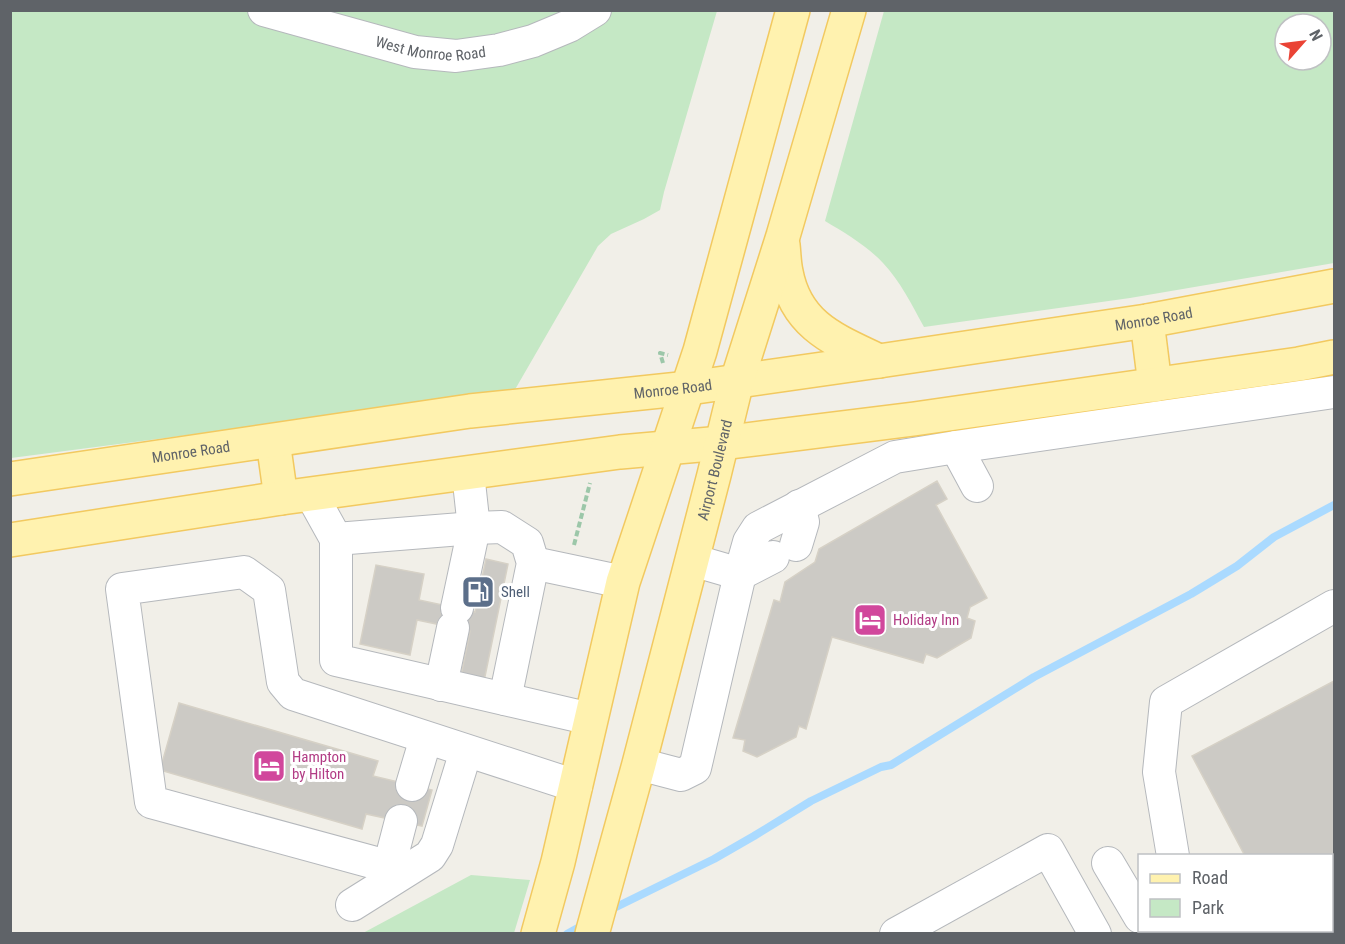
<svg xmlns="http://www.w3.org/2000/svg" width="1345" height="944" viewBox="0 0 1345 944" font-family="'Roboto Condensed',sans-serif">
<rect width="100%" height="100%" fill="#f1efe8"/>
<path fill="#c5e8c5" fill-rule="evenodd" d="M 10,11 L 717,11 L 664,192 L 660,210 L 644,219 L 611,234 L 598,246 L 513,393 L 11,458 Z
M 884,11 L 1334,11 L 1334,263 L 1130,298 L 924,327 C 912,305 900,281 883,263 C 866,245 845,233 825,221 ZM 1285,24 L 1321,24 L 1321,60 L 1285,60 Z
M 471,875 L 530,880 L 514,933 L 363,933 Z"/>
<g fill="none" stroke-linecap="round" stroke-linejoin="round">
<path stroke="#aadaff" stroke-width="8" d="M 608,911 L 714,859 L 754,836 L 811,801 L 881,767 L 891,765 L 1034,677 L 1191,594 L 1237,566 L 1274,537 L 1334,505
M 567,934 L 585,924"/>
</g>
<path fill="#cccac5" stroke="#d6d1c6" stroke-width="1.5" d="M 937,481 L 947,499 L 936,505 L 987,598 L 970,607 L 967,618 L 975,621 L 971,638 L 937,658 L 926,654 L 923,663 L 832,637 L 806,729 L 799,726 L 796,737 L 757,757 L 743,751 L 745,740 L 733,738 L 774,600 L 780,602 L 785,582 L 815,562 L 819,549 Z
M 486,559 L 508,564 L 483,686 L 460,681 L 470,631 L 417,620 L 410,655 L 360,644 L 376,565 L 424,574 L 419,600 L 475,612 Z
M 1334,681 L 1334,934 L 1286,934 L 1284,930 L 1332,930 L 1332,856 L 1245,856 L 1192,756 Z
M 179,703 L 378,761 L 373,776 L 432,790 L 422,826 L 366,814 L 362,829 L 160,770 Z"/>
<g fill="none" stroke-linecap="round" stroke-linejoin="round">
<g stroke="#b5b8bc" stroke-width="34">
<g id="minor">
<path id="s1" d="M 264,10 L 415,52 L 456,56 L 499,50 L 533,41 L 569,26 L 595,10"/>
<path d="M 956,447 L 977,486"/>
<path d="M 311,494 L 336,539 L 474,528 L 502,527 L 527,543 L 533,563 L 505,699"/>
<path d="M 336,539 L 336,660 L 591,719"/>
<path d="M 796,545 L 803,522 L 799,506"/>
<path d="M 692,560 L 740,574 L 773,557"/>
<path d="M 533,563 L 623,582"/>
<path d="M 457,608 L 474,528 L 468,473"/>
<path d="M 441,685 L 453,628"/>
<path d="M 639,764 L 681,775 L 695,768 L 740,574 L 749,542 L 758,528 L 895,457 L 956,447 L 1334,392"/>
<path d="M 412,785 L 426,738"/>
<path d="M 1173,856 L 1159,772 L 1166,702 L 1334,606"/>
<path d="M 1108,863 L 1140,917"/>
<path d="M 389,867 L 401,821"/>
<path d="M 405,871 L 151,802 L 122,589 L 244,572 L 269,590 L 283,682 L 293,694 L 576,786"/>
<path d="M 352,905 L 430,856 L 437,845 L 466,751"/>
<path d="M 896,934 L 1048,850 L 1095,934"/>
</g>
</g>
<g stroke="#f2c960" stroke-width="36">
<g id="major">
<path d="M 783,245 C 784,254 784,263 786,272 C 796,326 835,340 879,361"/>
<path d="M 1147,321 L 1155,385"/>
<path d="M 273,441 L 281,498"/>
<path id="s2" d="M 10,479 L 470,411 L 689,388 L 879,361 L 1147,321 L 1334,286"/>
<path d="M 10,540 L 281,498 L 620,452 L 722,443 L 914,419 L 1299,364 L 1334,357"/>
<path d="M 538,934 L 558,862 L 623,582 L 700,351 L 793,10"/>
<path id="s3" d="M 592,934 L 639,764 L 714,475 L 737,381 L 783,236 L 849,10"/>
</g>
</g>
<path stroke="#9cc7a9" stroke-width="4" stroke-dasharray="6 3" stroke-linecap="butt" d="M 663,363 L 660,353 L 668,355
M 574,545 L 590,483"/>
<use href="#minor" stroke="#fff" stroke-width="32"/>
<use href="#major" stroke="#fff2af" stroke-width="33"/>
</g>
<defs>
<g id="fuel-square" transform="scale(1.725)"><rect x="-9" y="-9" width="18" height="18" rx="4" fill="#5c6f8a" stroke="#fff"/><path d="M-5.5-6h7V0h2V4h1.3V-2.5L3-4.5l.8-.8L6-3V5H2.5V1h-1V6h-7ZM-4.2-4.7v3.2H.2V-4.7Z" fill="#fff"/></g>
<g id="hotel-square" transform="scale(1.725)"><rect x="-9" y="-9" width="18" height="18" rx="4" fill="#d1479c" stroke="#fff"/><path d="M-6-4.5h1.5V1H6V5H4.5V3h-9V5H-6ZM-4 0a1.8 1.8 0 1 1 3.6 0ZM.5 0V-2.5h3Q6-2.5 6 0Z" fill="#fff"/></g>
</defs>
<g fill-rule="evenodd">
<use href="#fuel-square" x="478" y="592"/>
<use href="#hotel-square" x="870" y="620"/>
<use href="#hotel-square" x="269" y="766"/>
</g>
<g text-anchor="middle" stroke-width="6" stroke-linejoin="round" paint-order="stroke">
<g font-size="15" fill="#5f6368" stroke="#fff">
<text dy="5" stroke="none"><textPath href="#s1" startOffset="172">West Monroe Road</textPath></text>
<text dy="5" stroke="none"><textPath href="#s2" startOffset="1155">Monroe Road</textPath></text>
<text dy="5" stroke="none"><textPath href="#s2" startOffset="669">Monroe Road</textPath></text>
<text dy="5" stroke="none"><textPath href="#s2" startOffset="183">Monroe Road</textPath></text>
<text dy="5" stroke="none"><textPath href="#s3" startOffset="480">Airport Boulevard</textPath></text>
</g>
<g font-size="15" fill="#4e5e75" stroke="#fff" text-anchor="start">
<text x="501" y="597">Shell</text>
</g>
<g font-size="15" fill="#b23c85" stroke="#fff" text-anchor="start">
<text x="893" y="625">Holiday Inn</text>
<text x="292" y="762">Hampton<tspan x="292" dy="17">by Hilton</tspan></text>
</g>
</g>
<rect width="1345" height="944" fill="none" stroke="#5f6368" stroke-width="24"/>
<rect x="1138" y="854" width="195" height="78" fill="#ffffff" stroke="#bfc1c3" stroke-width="1.5"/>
<rect x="1150" y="874" width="30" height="9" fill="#fff2af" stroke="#bfc1c3" stroke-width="1.5"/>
<text x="1192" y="884" font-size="18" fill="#5f6368">Road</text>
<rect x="1150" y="899" width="30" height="18" fill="#c5e8c5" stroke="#bfc1c3" stroke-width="1.5"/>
<text x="1192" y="914" font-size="18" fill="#5f6368">Park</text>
<g transform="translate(1303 42) rotate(62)"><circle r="28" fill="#ffffff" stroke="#bfc1c3" stroke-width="1.5"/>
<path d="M0-4.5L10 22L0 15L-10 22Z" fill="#ea4335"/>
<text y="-9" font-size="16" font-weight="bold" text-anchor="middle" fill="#5f6368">N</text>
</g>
</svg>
